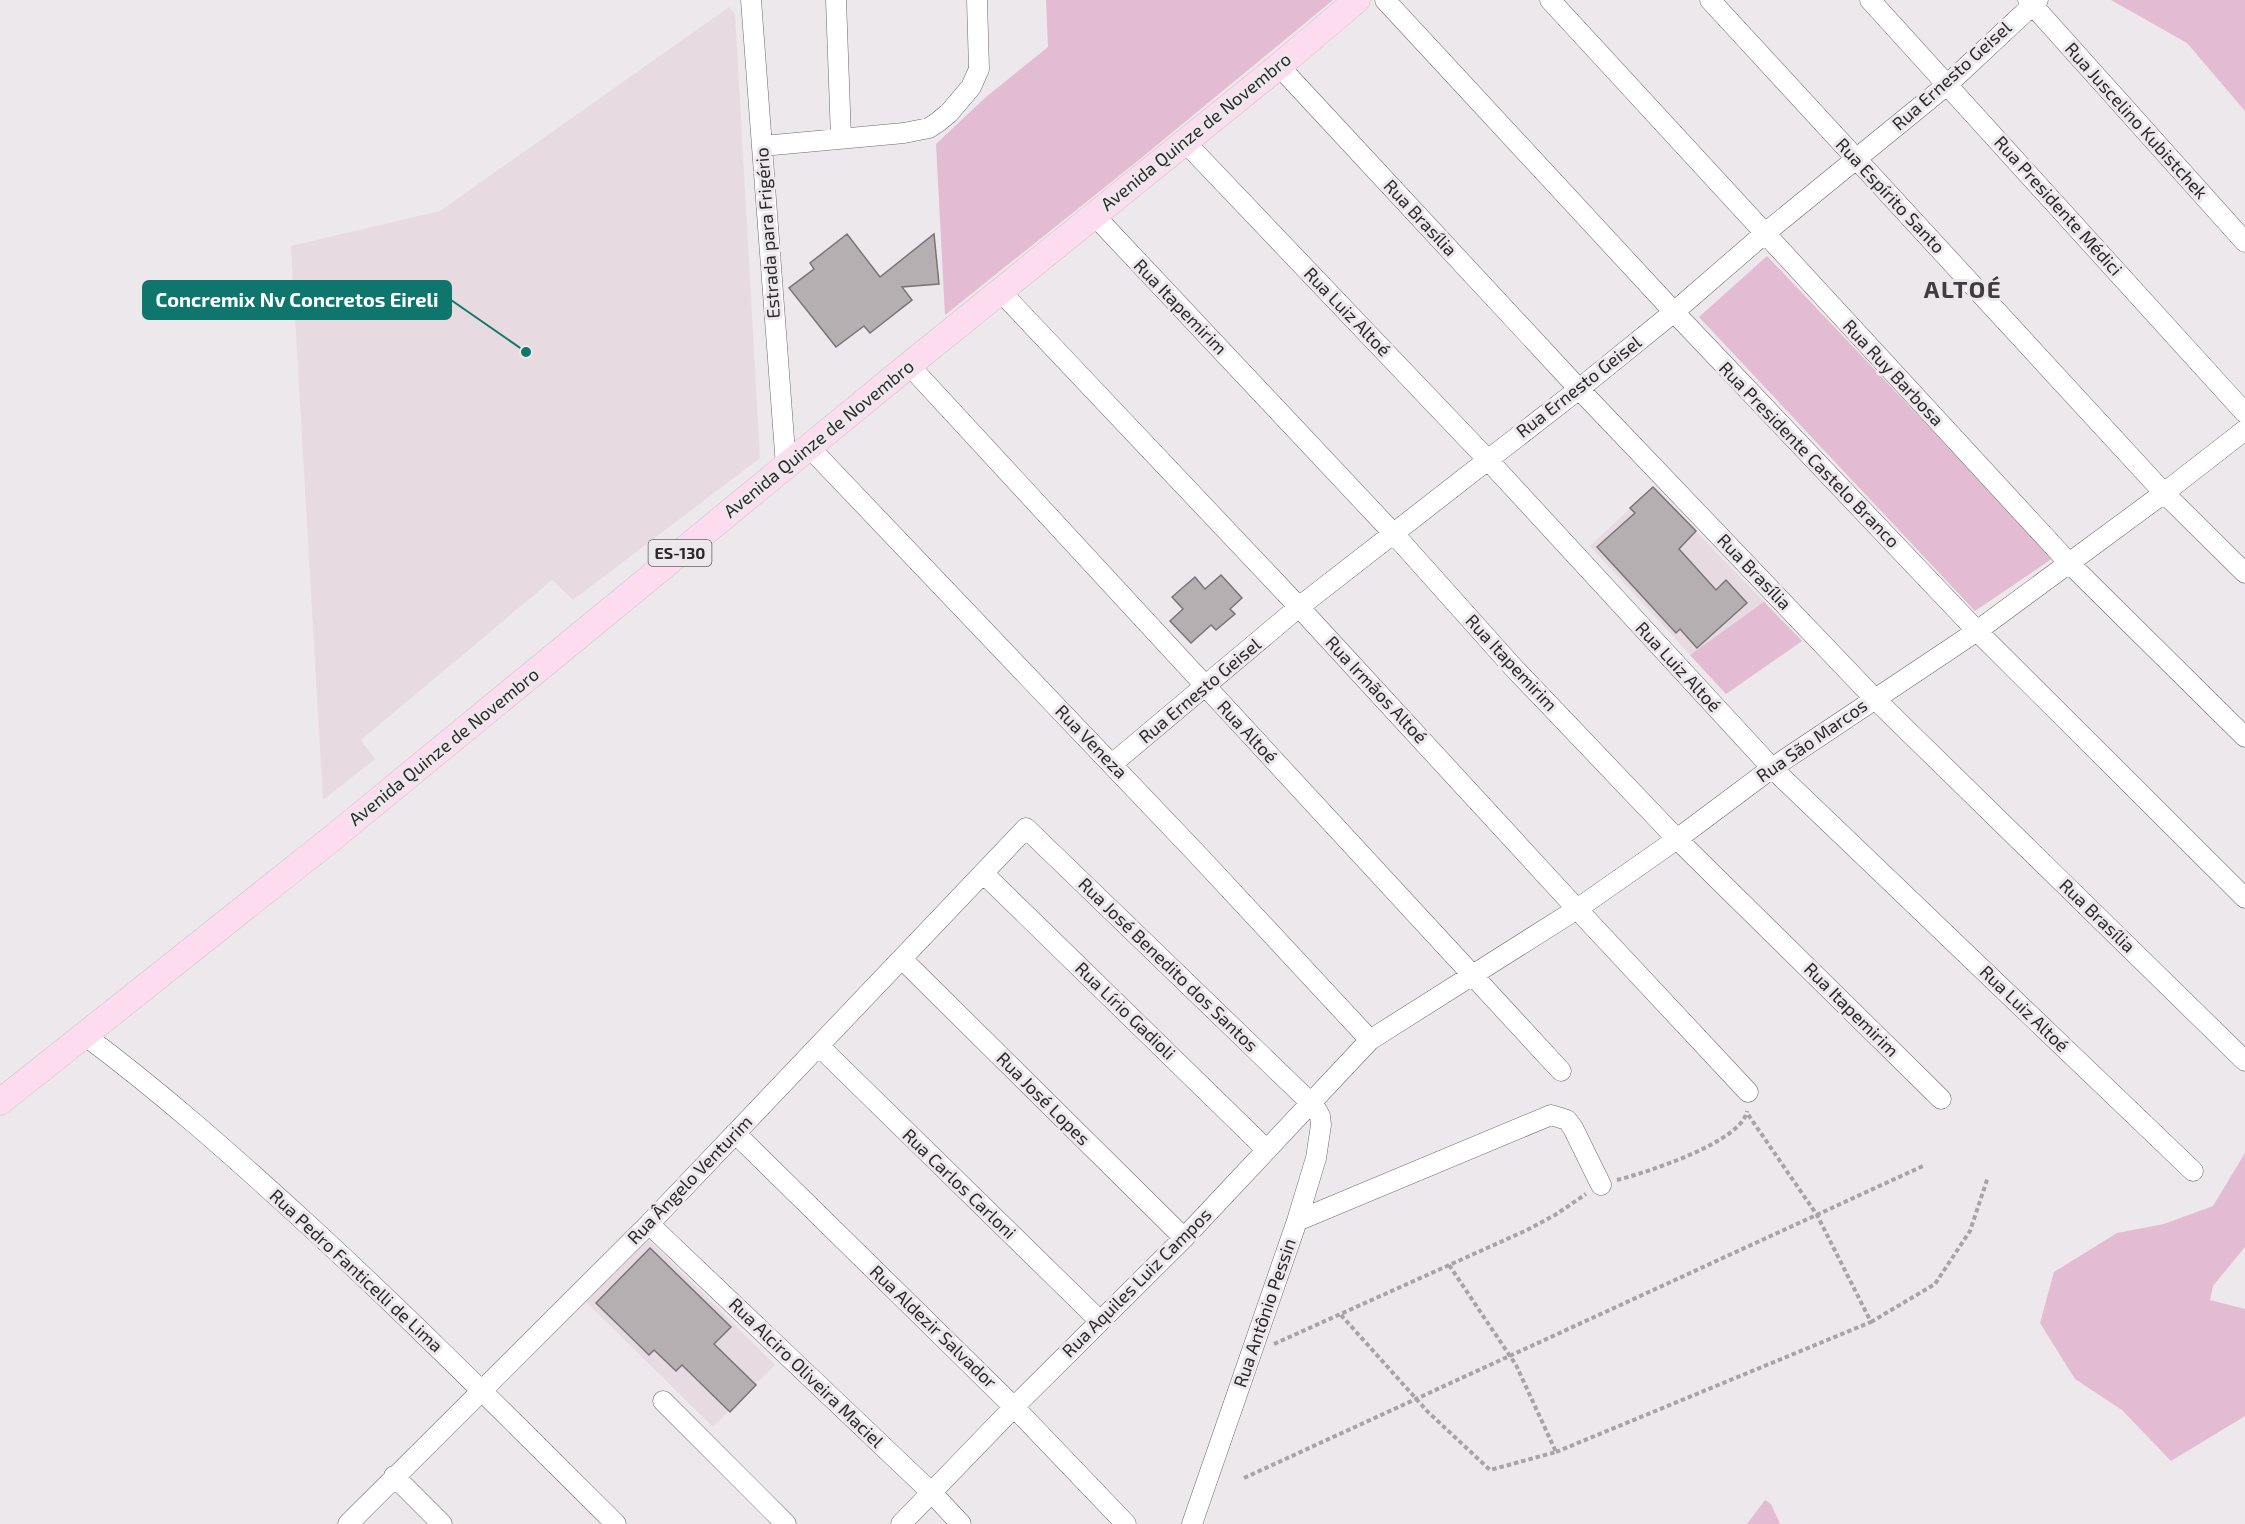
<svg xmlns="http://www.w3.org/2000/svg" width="2245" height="1524" viewBox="0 0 2245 1524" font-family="'Exo 2',sans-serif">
<rect width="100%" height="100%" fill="#ede8eb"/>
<path fill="#e7dae1" d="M 729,7 L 735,14 L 760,458 L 573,600 L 552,580 L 361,740 L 375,759 L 323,800 L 291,246 L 440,211 Z
M 1653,487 L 1802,641 L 1726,694 L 1590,546 Z
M 649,1240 L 775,1365 L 713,1427 L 586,1302 Z"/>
<path fill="#e3bbd2" d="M 1046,0 L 1333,0 L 1140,159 L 945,315 L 936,144 L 986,97 L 1048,47 Z
M 2111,0 L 2245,0 L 2245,111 L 2187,43 Z
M 1767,256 L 2053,558 L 1975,611 L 1699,317 Z
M 1764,602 L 1802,641 L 1726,694 L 1690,655 Z
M 2245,1153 L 2245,1247 L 2213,1286 L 2210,1300 L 2245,1309 L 2245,1416 L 2171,1461 L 2122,1410 L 2075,1379 L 2040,1323 L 2054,1272 L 2117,1233 L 2164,1224 L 2213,1206 Z
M 1765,1500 L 1771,1504 L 1780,1524 L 1747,1524 Z"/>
<path fill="#b5afb2" stroke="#797477" stroke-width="1.5" d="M 847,234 L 880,277 L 934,234 L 939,284 L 902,287 L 912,300 L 870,333 L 864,326 L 836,347 L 789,288 L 814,269 L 810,263 Z
M 1653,487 L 1696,531 L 1679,549 L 1716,590 L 1726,580 L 1747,603 L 1697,648 L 1680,629 L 1676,633 L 1597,547 L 1635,513 L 1630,508 Z
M 1221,575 L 1242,598 L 1230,609 L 1235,614 L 1216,630 L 1211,625 L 1191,643 L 1170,621 L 1183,609 L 1172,597 L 1195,577 L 1205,589 Z
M 650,1248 L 731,1327 L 714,1344 L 756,1385 L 730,1412 L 682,1365 L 676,1371 L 654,1350 L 649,1355 L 596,1303 Z"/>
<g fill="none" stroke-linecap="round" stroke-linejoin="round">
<g stroke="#6e696c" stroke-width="21">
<path id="minor" d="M 751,0 L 786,466
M 836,0 L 841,138
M 1385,0 L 1674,312 L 1977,631 L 2245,898
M 1550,0 L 2069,563 L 2245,737
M 1710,0 L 2164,493 L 2245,573
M 1870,0 L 2245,413
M 2028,0 L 2245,242
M 1279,66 L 1579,389 L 1874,698 L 2245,1061
M 1185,142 L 1488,460 L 1772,768 L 2193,1171
M 762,146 L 904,133 L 929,128 L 938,122 L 949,113 L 971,87 L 979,69 L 977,0
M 1094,215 L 1394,534 L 1512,666 L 1677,839 L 1941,1099
M 1000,291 L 1299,607 L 1577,909 L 1748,1092
M 909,365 L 1561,1071
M 809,447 L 1197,854 L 1370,1040
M 1112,764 L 1299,607 L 1579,389 L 1674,312 L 1764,234 L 1948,84 L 2038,0
M 983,873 L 1267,1150
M 902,959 L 1184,1238
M 83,1034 C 161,1092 233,1156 304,1221 C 411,1319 513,1422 616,1524
M 819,1046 L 1100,1321
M 735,1133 L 1014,1407 L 1126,1524
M 1297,1221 L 1551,1115 L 1567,1120 L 1573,1128 L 1601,1185
M 649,1224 L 932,1493 L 961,1524
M 663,1401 L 786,1524
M 394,1476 L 442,1524
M 348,1524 L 649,1224 L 1026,828 L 1315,1107 L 1320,1116 L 1321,1125 L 1316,1158 L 1297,1221 L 1192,1524
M 901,1524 L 1014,1407 L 1184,1238 L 1370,1040 L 1577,909 L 1677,839 L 1772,768 L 1977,631 L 2164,493 L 2245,430"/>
</g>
<g stroke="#c8c7c8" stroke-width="27">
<path id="major" d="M 0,1102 L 330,840 L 909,365 L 1279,66 L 1357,0"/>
</g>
<path stroke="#a8a4a6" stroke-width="4" stroke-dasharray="4.5 3" stroke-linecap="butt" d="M 1617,1180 C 1645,1173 1742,1142 1747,1111
M 1341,1315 L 1428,1412 L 1490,1470 L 1556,1452 L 1516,1365 L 1449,1265
M 1871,1322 L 1935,1284 L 1970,1231 L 1988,1177
M 1274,1344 L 1527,1230 L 1555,1215 L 1586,1194
M 1556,1452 L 1871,1322 L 1817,1215 L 1747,1113
M 1244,1478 L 1923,1166"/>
<use href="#minor" stroke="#fff" stroke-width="20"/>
<use href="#major" stroke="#fcdcee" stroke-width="26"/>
</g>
<g text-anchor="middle" stroke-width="6" stroke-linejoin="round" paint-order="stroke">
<rect fill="#ede8eb" stroke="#656264" stroke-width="1.5" x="648.5" y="540" width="63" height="26" rx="4.5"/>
<g font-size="16" font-weight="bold" fill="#2b292a">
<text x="680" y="559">ES-130</text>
</g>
<g font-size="18" fill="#2b292a" stroke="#ede8eb">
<text transform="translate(1952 76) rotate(-42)" y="6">Rua Ernesto Geisel</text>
<text transform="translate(2136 121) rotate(48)" y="6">Rua Juscelino Kubistchek</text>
<text transform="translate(1196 132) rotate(-39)" y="6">Avenida Quinze de Novembro</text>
<text transform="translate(1890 196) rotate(47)" y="6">Rua Espírito Santo</text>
<text transform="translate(2058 206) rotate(48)" y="6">Rua Presidente Médici</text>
<text transform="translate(1420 218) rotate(47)" y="6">Rua Brasília</text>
<text transform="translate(768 233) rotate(-94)" y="6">Estrada para Frigério</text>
<text transform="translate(1180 307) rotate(46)" y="6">Rua Itapemirim</text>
<text transform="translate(1347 312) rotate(46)" y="6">Rua Luiz Altoé</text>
<text transform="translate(1893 373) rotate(47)" y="6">Rua Ruy Barbosa</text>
<text transform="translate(1579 387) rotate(-38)" y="6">Rua Ernesto Geisel</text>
<text transform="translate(819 439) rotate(-39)" y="6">Avenida Quinze de Novembro</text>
<text transform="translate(1809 455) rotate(46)" y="6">Rua Presidente Castelo Branco</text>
<text transform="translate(1754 572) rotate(46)" y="6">Rua Brasília</text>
<text transform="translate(1511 663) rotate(47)" y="6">Rua Itapemirim</text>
<text transform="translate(1678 667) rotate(47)" y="6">Rua Luiz Altoé</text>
<text transform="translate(1376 690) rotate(47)" y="6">Rua Irmãos Altoé</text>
<text transform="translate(1200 691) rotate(-40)" y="6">Rua Ernesto Geisel</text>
<text transform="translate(1247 732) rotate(47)" y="6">Rua Altoé</text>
<text transform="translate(1812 741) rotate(-35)" y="6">Rua São Marcos</text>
<text transform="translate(1091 742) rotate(46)" y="6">Rua Veneza</text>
<text transform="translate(444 747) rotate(-39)" y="6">Avenida Quinze de Novembro</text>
<text transform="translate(2097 916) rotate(44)" y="6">Rua Brasília</text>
<text transform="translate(1168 965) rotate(44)" y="6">Rua José Benedito dos Santos</text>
<text transform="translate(2024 1009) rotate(44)" y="6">Rua Luiz Altoé</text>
<text transform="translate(1851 1010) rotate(45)" y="6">Rua Itapemirim</text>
<text transform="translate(1125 1011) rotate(44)" y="6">Rua Lírio Gadioli</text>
<text transform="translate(1043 1099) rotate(45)" y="6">Rua José Lopes</text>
<text transform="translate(690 1180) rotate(-46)" y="6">Rua Ângelo Venturim</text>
<text transform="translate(959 1184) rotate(44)" y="6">Rua Carlos Carloni</text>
<text transform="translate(356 1271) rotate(43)" y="6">Rua Pedro Fanticelli de Lima</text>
<text transform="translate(1137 1283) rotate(-45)" y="6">Rua Aquiles Luiz Campos</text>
<text transform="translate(1265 1313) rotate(-71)" y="6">Rua Antônio Pessin</text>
<text transform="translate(933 1327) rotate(44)" y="6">Rua Aldezir Salvador</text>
<text transform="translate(806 1373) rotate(44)" y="6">Rua Alciro Oliveira Maciel</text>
</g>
<g font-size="24" font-weight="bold" letter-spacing="1.5" fill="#403c3f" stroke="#ede8eb">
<text x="1963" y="298">ALTOÉ</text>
</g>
</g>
<path fill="none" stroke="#0f766e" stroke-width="2" d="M526 352L451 300"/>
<circle fill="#0f766e" stroke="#ede8eb" stroke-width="2" cx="526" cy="352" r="6"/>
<rect fill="#0f766e" stroke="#0f766e" stroke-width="2" x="143" y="281" width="308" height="38" rx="6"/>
<g font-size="20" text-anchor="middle" font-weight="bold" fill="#fff">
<text x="297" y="307">Concremix Nv Concretos Eireli</text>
</g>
</svg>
